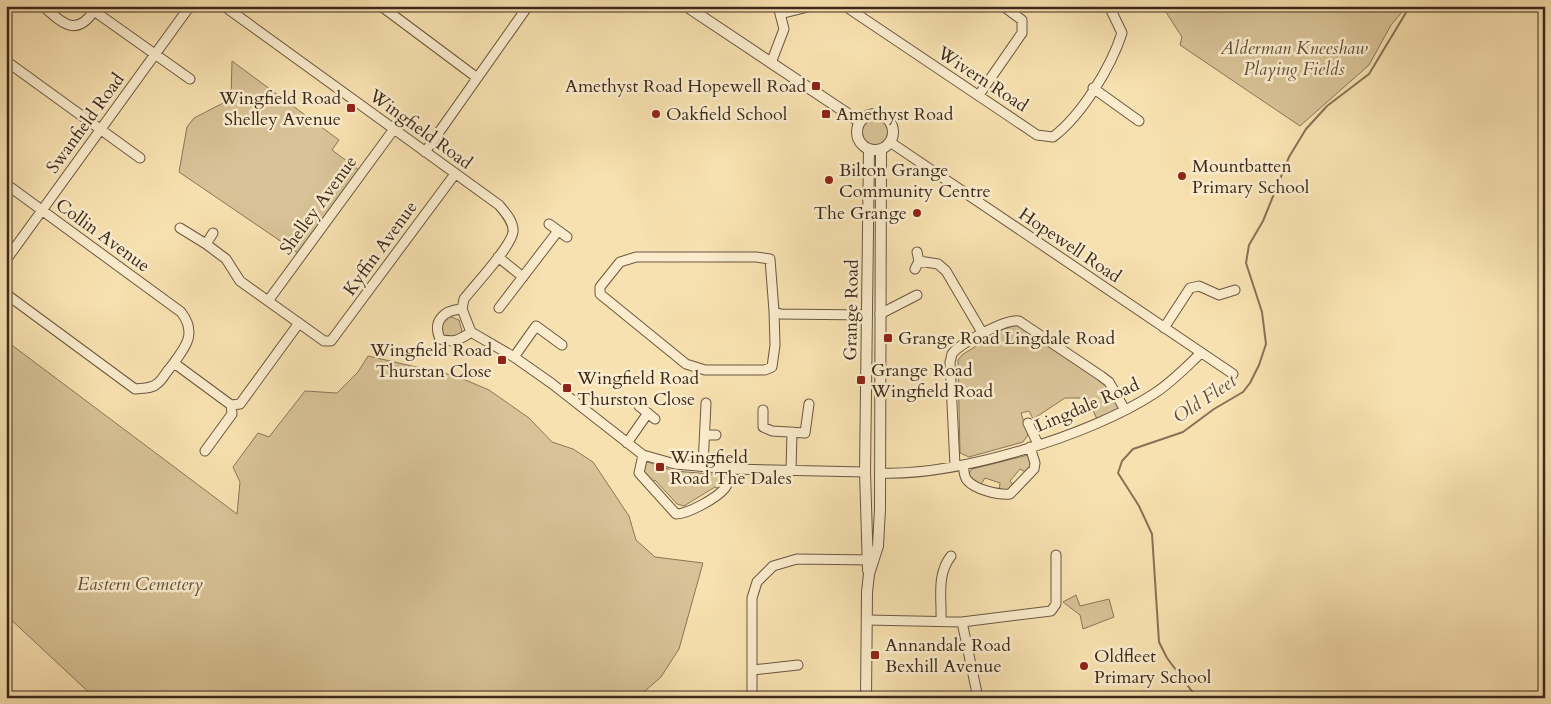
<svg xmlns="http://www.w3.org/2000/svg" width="1551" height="704" viewBox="0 0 1551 704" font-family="Cardo,serif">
<rect width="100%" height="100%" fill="#f8e1b0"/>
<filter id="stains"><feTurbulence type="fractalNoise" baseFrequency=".004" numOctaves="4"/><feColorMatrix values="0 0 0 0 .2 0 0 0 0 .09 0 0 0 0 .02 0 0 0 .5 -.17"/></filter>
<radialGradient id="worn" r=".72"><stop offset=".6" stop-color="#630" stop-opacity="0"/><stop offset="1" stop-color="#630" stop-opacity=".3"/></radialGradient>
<path fill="#d8c297" stroke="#8a765a" d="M 1162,6 L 1407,6 L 1391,25 L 1369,65 L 1300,126 L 1180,45 L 1182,37 Z
M 232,61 L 339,140 L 332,150 L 359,170 L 298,253 L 179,172 L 187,127 L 194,118 L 231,99 Z
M862 132a13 13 0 1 1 26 0a13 13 0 1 1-26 0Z
M 449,316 L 459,320 L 462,331 L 459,335 L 444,339 L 438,327 Z
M 1019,325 L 1108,383 L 1123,408 L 1097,419 L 1087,398 L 1065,398 L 1033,419 L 1029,411 L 1021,413 L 1028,435 L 1023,442 L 969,457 L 960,453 L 958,360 L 962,355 L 1007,326 Z
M 9,343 L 237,514 L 240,482 L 233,467 L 258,433 L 269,437 L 305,391 L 337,393 L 358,372 L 368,356 L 456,376 L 489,390 L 529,418 L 552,442 L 573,449 L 593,462 L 629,516 L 636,540 L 655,557 L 703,563 L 679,649 L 661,677 L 637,698 L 95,698 L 6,615 L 6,346 Z
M 1028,455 L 1033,462 L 1027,473 L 1020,469 L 1010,481 L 1014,486 L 1013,489 L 999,492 L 1000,483 L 985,478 L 980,486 L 973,482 L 968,475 L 972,469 Z
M 648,462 L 674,471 L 724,475 L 725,484 L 721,490 L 715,487 L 684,506 L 677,504 L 655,480 L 650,484 L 643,476 L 645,463 Z
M 1076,595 L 1080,606 L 1109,599 L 1114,617 L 1083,629 L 1080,615 L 1063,602 Z"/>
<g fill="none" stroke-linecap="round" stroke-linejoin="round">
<path stroke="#867257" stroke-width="2" d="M 1197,698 L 1167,658 L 1159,642 L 1152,534 L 1139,506 L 1118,473 L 1122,461 L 1133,449 L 1183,432 L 1214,409 L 1243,392 L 1250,383 L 1259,365 L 1266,344 L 1262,312 L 1246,263 L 1249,245 L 1263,221 L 1289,157 L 1306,129 L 1327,106 L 1369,74 L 1410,6"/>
<g stroke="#6b5741" stroke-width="11">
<path id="minor" d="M 43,6 C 63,24 76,37 94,11
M 87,6 L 190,79
M 224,6 L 499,205 C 505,212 514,222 513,232 C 511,247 474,286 464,299 L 462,309 L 471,332 L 514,357 L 551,383 L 643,455 L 675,464 L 731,469 L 865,472
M 381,6 L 476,77
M 845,6 L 1037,135 L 1053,137 C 1082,115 1111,67 1122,33 L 1109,6
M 780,14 L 812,6
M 6,61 L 140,158
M 771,63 L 784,29 L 778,6
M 1093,88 L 1139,121
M 979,95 L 1022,33 L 1022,20 L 1003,6
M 890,142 L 1233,374
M 425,152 L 528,6
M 6,184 L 181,312 C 198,334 185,348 170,368 C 166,372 163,379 158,383 C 152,389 143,388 135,389 L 6,294
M 549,224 L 567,237
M 180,228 L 206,244 L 226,259 L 240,281 L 324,341 L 331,341 L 455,174
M 206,244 L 213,233
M 498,257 L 523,277
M 6,260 L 190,6
M 919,261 L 938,264 L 946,271 L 983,334
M 915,269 L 919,261 L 917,252
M 268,301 L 394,129
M 499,308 L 558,231
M 462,309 C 444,310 432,321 440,339 C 453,343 460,340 471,332
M 774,311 L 775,345 L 772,367 L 765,370 L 705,370 L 686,364 L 600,294 L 600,287 L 620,262 L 636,257 L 756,257 L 770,259 L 774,311 L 780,314 L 867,315
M 880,314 L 917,295
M 1164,328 L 1190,288 L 1199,286 L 1219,295 L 1235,290
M 514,357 L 536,326 L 562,345
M 174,363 L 231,405
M 639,406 L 655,419
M 763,410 L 763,427 L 772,431 L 805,433 L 809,404
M 1028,423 L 1038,444
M 705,435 L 716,435
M 627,443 L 648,413
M 205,451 L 232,414 L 231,405 L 240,404 L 299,323
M 643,455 L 639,473 L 676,514 C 688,514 717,498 725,488 C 729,483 730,476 731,469
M 963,465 C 964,470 964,477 967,480 C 975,490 999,495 1010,494 L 1034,469 L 1035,463 L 1030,447
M 703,466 L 706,403
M 955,466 L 950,362 C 951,360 951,357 952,354 C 959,344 1007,318 1019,321 L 1101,376 L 1109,382 L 1125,410
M 791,471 L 792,432
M 880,473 C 957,476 1090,436 1155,393 C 1172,382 1186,367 1201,353
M 867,620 L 962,622 L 1051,611 L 1056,604 L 1056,555
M 941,621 C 942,599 936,575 951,556
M 962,622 L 978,698
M 752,670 L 798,665
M 752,698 L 752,598 L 757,582 L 773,566 L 797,559 L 873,560"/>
</g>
<g stroke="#6b5741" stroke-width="12">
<path id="tertiary" d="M 686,6 L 860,122
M857 132a18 18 0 1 1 36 0a18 18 0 1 1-36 0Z
M 868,570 L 865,472 L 869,149
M 6,695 L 9,698
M 866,698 L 867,592 L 869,574 L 878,546 L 880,509 L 881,149"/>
</g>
<use href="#minor" stroke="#faeccc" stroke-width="9"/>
<use href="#tertiary" stroke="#faeccc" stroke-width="10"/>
</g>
<g fill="#8f2418" stroke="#faeccc" stroke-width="2">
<rect x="811" y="81" width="10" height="10" rx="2.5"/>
<rect x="346" y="103" width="10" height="10" rx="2.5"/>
<circle cx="656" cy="114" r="5"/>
<rect x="821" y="109" width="10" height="10" rx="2.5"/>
<circle cx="1182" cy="176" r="5"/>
<circle cx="829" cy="180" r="5"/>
<circle cx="917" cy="213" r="5"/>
<rect x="883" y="333" width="10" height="10" rx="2.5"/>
<rect x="497" y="355" width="10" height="10" rx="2.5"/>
<rect x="856" y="375" width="10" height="10" rx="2.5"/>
<rect x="562" y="383" width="10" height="10" rx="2.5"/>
<rect x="655" y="462" width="10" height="10" rx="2.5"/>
<rect x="870" y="650" width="10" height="10" rx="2.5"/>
<circle cx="1084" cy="666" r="5"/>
</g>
<g text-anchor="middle" stroke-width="5" stroke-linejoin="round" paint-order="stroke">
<g font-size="18" font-style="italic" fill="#634f3b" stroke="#faeccc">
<text x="1294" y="54">Alderman Kneeshaw<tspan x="1294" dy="21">Playing Fields</tspan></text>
<text x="140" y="590">Eastern Cemetery</text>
</g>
<g font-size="18" fill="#3c291c" stroke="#faeccc">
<text transform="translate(983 79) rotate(33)" y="6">Wivern Road</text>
<text transform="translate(85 123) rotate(-54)" y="6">Swanfield Road</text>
<text transform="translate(421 129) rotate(36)" y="6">Wingfield Road</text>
<text transform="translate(318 205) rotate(-54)" y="6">Shelley Avenue</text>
<text transform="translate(103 235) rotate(36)" y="6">Collin Avenue</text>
<text transform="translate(1070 245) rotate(34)" y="6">Hopewell Road</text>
<text transform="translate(380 248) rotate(-54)" y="6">Kyffin Avenue</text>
<text transform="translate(851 310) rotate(-89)" y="6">Grange Road</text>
<text transform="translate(1087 405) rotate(-23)" y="6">Lingdale Road</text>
</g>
<g font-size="18" fill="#3c291c" stroke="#faeccc" text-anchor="start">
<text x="806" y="92" text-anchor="end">Amethyst Road Hopewell Road</text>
<text x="341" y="104" text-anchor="end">Wingfield Road<tspan x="341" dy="21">Shelley Avenue</tspan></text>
<text x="666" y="120">Oakfield School</text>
<text x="836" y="120">Amethyst Road</text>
<text x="1192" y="172">Mountbatten<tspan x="1192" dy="21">Primary School</tspan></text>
<text x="839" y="176">Bilton Grange<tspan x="839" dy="21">Community Centre</tspan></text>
<text x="907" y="219" text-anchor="end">The Grange</text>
<text x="898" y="344">Grange Road Lingdale Road</text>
<text x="492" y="356" text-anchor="end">Wingfield Road<tspan x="492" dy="21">Thurstan Close</tspan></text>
<text x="871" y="376">Grange Road<tspan x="871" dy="21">Wingfield Road</tspan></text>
<text x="577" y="384">Wingfield Road<tspan x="577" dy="21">Thurston Close</tspan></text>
<text x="670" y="463">Wingfield<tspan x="670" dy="21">Road The Dales</tspan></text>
<text x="885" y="651">Annandale Road<tspan x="885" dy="21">Bexhill Avenue</tspan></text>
<text x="1094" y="662">Oldfleet<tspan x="1094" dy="21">Primary School</tspan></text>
</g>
<g font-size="19" font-style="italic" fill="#614d39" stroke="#faeccc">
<text transform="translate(1204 398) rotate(-34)" y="7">Old Fleet</text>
</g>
</g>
<rect width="1551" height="704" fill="none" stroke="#f8e1b0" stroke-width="25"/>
<rect x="8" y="8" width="1536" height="689" fill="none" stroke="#3c291c" stroke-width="2.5"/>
<rect x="12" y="12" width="1526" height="679" fill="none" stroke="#3c291c"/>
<rect width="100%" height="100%" filter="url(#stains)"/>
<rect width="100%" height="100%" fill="url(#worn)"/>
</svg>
